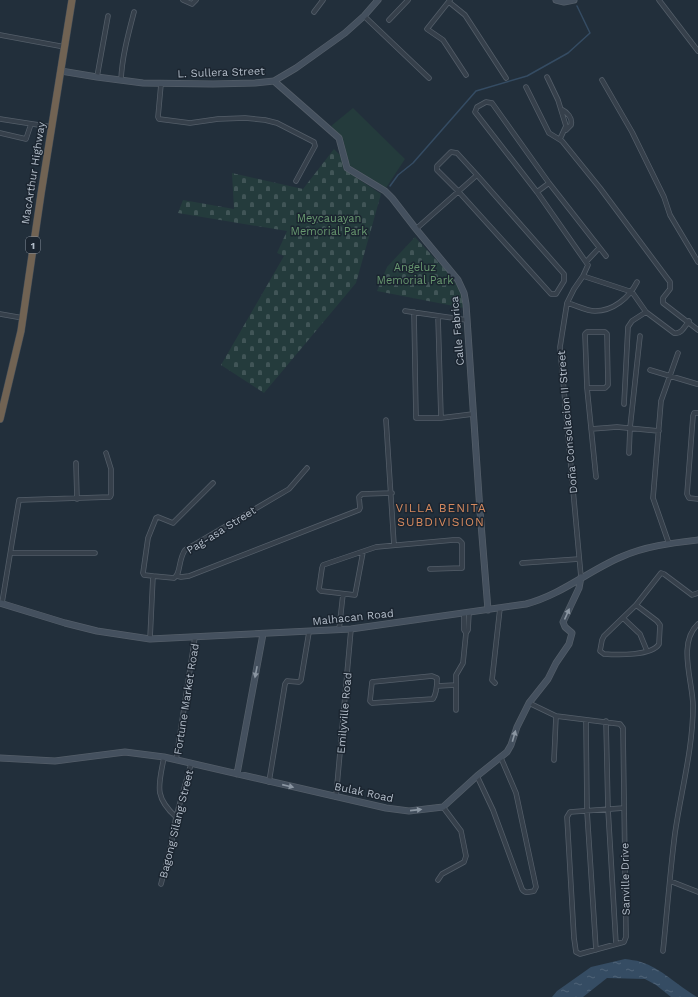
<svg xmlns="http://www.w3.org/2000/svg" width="698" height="997" viewBox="0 0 698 997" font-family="'Work Sans',sans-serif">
<defs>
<pattern id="cemetery-stones" width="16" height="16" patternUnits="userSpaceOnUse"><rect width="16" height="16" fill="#243b3c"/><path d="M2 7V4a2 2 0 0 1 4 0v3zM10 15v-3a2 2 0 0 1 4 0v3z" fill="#415557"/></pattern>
<pattern id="water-ripples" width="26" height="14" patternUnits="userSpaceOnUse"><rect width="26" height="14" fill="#354c63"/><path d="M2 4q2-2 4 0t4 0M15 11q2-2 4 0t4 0" fill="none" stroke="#506478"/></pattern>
</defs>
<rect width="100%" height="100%" fill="#222f3b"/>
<path fill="#243b3c" d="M 353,108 L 405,159 L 386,188 L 349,165 L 343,139 L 331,126 Z"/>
<path fill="url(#cemetery-stones)" d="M 334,149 L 343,158 L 343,169 L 381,194 L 356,283 L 264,393 L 221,365 L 284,256 L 277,253 L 287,231 L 178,213 L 183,200 L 234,209 L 232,173 L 303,189 Z
M 415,237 L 452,277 L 462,294 L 464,308 L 377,291 L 387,267 Z"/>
<path fill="url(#water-ripples)" d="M 625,959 C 630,960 636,960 641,962 C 661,968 678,986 697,997 L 671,997 L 656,985 L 645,979 L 607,978 L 583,997 L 552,997 L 557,991 L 591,967 Z"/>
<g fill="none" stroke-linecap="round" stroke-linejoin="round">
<path stroke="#354c63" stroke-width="1.5" d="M 390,186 L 398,175 L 413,163 L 476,91 L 527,76 L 568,53 L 590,33 L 577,6"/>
<g stroke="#545e69" stroke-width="5.5">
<path id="street" d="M 183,0 L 192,4 L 196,0
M 450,0 L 427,29 L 443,40 L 466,75
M 659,0 L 698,51
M 449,2 L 465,15 L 506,78
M 314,12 L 323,0
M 364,16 L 429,78
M 389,20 L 408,0
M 0,35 L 65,47
M 97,77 L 108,16
M 547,77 L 558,100 L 566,126 L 560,139
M 121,80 C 122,57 128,35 134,12
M 602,80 L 632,132 L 664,197 L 670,215 L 698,262
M 161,84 L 158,117 L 159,119 L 190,123 L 218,119 L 245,118 L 265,120 L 277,123 L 314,142 L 315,146 L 296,181
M 526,87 L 549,133 L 562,141 L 600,188 L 670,282 L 670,289 L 663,298 L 663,303 L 698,330
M 561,109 C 567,112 573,118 571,125 L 566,130
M 0,119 L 52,127
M 0,133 L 26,139 L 31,124
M 451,152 L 457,153 L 477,175 L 564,274 L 564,281 L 556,294 L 551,294 L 458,191 L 437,170 L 437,166 Z
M 537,192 L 549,183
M 416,229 L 477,175
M 586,262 L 599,248
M 583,276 L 588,265 L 537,192 L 475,112 L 477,107 L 486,102 L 492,103 L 549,183 L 606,256
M 567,303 C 576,305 586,311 595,311 C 613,311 629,298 637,282
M 405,311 L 467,320
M 414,312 L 416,418 L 441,418 L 473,414
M 0,314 L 23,318
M 438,316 L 441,418
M 650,370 L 697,384
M 587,388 L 605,388 L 608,385 L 607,334 L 605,332 L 587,332 L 585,334 L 587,388 L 596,477
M 624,404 L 628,327 L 632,321 L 646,312
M 698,413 L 694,413 L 693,416 L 687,494 L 689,498 L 698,499
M 386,420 L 394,545
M 591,429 L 617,427 L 659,431
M 629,453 L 630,428 L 640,336
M 76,463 L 77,499
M 669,544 L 653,498 L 661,401 L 678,353
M 363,552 L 355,595 L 321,591 L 319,589 L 322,568 L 323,565 L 376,547 L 453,540 L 459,540 L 462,543 L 462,568 L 430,569
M 11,553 L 95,553
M 522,563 L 579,559
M 153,576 L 144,575 L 143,573 L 148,538 L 156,518 L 158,517 L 173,523 L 213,483
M 177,576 L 181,577 L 189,576 L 359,510 L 360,508 L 359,497 L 362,494 L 392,493
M 581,577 L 560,347 L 567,303 L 574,289 L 583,276 L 632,292 L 646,312 L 674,333 C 681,335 685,326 689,321
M 2,603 L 19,500 L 110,497 L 111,495 L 111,469 L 106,453
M 636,605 L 657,621 L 660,625 L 659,644 C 652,656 617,655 604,654 L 600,651 L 602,640 L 604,636 L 636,605 L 661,573 L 664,574 L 692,595 L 698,593
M 464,613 L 464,630 L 466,633
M 623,618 L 640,634 L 647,651
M 339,630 L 343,594
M 150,639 L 153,576 L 174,578 C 181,574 178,560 185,550 L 289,489 L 307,468
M 432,676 L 437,678 C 437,685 437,693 433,699 L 372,703 L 370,701 L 372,682 Z
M 495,683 L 492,680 L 500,608
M 437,686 L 456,685
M 529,703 L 556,716 L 620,724 L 623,728 L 626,937 L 624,942 L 580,954 L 576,952 L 574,938 L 567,817 L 570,812 L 624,808
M 456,710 L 456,675 L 463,663 L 466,633 L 468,630 L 469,612
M 586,720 L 587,811 L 596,950
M 606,721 L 608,809 L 616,944
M 164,757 C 159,785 153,796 176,817
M 176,760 L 195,637
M 554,760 L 556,716
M 477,776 L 493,810 L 522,889 C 525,894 529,892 534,891 L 536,887 L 516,793 L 501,758
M 269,782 L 285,684 L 287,681 L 299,682 L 301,680 L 309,632
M 336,797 L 351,629
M 438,880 L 442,874 L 464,862 L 466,856 L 461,831 L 443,807
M 670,881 L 698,892
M 161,884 L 171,845 L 176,817 L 191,764
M 663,951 C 667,912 670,872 675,833 C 681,791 693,749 693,706 C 693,682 677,643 698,624"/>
</g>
<g stroke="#545e69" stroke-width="7">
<path id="secondary" d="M 556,0 L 564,2 L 574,0
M 61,71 L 97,77 L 143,83 L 213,84 L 255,83 L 274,81 L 296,68 L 345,33 L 364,16 L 378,0
M 274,81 L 339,138 L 347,168 L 385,191 L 392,198 L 416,229 L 458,280 L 464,293 L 466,304 L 480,511 L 488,610
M 0,603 L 65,623 L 97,631 L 150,639 L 351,629 L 526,604 C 561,595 588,571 621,557 C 645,546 672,543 698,540
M 0,758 L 55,761 L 125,752 L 164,757 L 386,808 L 409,811 L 443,807 L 477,776 L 507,752 L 511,745 L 517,727 L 529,703 L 548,679 L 556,663 L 569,644 L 572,633 L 565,627 L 563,622 L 579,588 L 581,577
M 237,774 L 263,634"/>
</g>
<g stroke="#414b56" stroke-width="8">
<path id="highway" d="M 0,419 L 21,331 L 41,194 L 72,0"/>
</g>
<use href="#street" stroke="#36404b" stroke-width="4"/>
<use href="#secondary" stroke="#44505e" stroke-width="5.5"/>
<use href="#highway" stroke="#716353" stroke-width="7"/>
</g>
<defs><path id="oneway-solid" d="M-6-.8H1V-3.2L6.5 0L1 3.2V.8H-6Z"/></defs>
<g fill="#8b96a2">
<use href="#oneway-solid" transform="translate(567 614) rotate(-66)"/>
<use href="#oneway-solid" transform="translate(256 672) rotate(101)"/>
<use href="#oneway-solid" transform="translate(514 736) rotate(-74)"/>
<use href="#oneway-solid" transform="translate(288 786) rotate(13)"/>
<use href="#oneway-solid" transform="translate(416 810) rotate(-6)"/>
</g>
<g text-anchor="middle" stroke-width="3" stroke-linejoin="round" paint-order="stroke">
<rect fill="#1b2530" stroke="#848e9a" stroke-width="1" x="26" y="237" width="14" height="16" rx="3"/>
<g font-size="10" font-weight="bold" fill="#b1bbc7">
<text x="33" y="249">1</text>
</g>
<g font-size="11" fill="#b1bbc7" stroke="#1b2530">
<text transform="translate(221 72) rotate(-2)" y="4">L. Sullera Street</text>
<text transform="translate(33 173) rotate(-81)" y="4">MacArthur Highway</text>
<text transform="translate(457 331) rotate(-95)" y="4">Calle Fabrica</text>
<text transform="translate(567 422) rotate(-95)" y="4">Doña Consolacion II Street</text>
<text transform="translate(221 530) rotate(-32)" y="4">Pag-asa Street</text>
<text transform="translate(353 617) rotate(-6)" y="4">Malhacan Road</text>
<text transform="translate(186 699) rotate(-81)" y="4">Fortune Market Road</text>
<text transform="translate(344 713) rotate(-85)" y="4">Emilyville Road</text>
<text transform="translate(364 792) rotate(12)" y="4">Bulak Road</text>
<text transform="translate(176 824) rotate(-76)" y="4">Bagong Silang Street</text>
<text transform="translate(625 879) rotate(-91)" y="4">Sanville Drive</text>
</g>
<g font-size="11" fill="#68986f" stroke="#1b2530">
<text x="329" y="222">Meycauayan<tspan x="329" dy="13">Memorial Park</tspan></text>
<text x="415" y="271">Angeluz<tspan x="415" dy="13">Memorial Park</tspan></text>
</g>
<g font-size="12" letter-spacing="1" fill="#d5895e" stroke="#1b2530">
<text x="441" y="512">VILLA BENITA<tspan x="441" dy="14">SUBDIVISION</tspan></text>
</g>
</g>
</svg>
